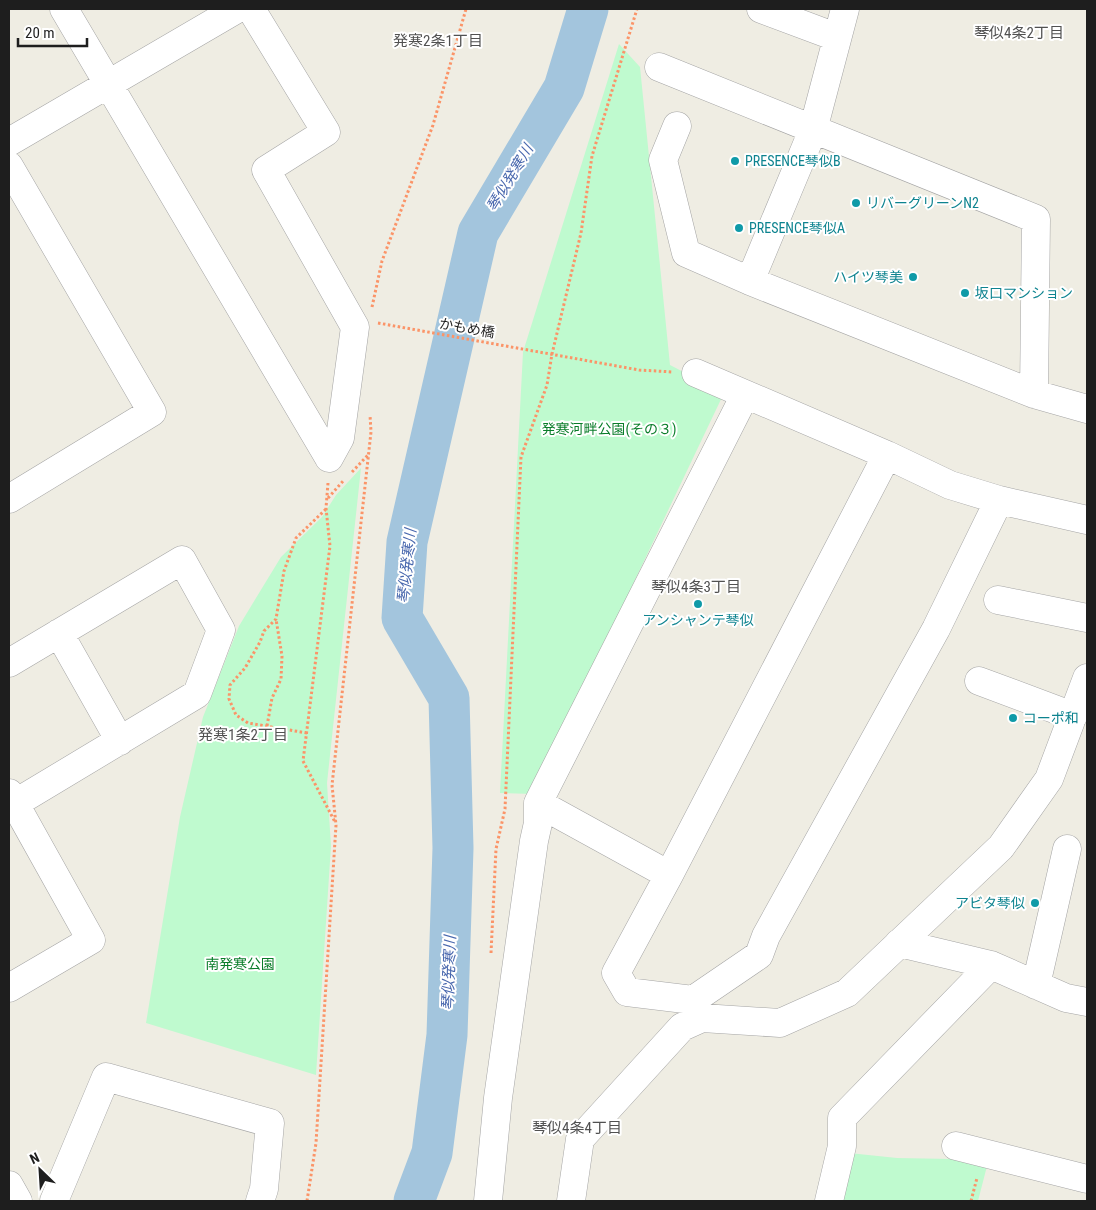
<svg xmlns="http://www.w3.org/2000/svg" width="1096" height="1210" viewBox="0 0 1096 1210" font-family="'Roboto Condensed','Noto Sans JP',sans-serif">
<rect width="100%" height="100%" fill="#efede3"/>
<path fill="#bffacf" d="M 619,44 L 640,67 L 670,365 L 724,393 L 533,794 L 500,793 L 523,352 Z
M 361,468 L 327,783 L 331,846 L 316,1075 L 146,1023 L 180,817 L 203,717 L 239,626 L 281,557 L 322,517 L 336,495 Z
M 849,1153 L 897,1158 L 953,1159 L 987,1166 L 978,1201 L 837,1201 Z"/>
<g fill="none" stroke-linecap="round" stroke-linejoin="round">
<path stroke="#a3c5dd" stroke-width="41" d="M 414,1201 L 432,1153 L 447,1035 L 453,848 L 449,698 L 402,618 L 407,542 L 478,233 L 564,88 L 588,9"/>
<g stroke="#a5a5a5" stroke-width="29">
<path id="minor" d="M 64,9 L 329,458
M 251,9 L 326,132 L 266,170 L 355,327 L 340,438 L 329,458
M 761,9 L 836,37
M 659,67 L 1036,219 L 1034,394
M 677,126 L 663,160 L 686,253 L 750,281 L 1034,394 L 1087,409
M 9,142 L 237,9
M 9,166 L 152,412 L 9,499
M 750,281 L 813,130 L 845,9
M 696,373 L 887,455 L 950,485 L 999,500 L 1087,520
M 887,455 L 669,875 L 616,973 L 627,992 L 693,1000 L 759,955 L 766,936 L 936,629 L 999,500
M 998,600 L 1087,618
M 59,633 L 120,741
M 9,663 L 182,560 L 221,630 L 197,694 L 9,807
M 979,681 L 1073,716
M 9,793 L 91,940 L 9,988
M 538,803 L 669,875
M 899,943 L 991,965 L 1066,998 L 1087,1002
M 1036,985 L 1067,849
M 956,1146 L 1087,1179
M 9,1185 L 18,1201
M 54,1201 L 106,1077 L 270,1123 L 264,1189 L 260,1201
M 488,1201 L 498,1098 L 534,841 L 538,823 L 538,803 L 745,395
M 571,1201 L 580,1139 L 682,1027 L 702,1018 L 780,1023 L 847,993 L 1001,847 L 1049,779 L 1087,678
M 829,1201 L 842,1146 L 842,1118 L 991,965"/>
</g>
<path stroke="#fb9468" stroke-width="3" stroke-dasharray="2.5 2.5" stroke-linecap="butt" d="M 372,307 L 382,261 L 433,125 L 466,9
M 378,323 L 639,370 L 673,372
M 352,472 L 368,455
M 328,483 L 326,508 L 330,546 L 303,761 L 335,822
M 328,498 L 344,480
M 267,726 L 272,698 L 281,679 L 282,656 L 276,619
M 307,733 L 248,723 L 236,715 L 229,699 L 230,685 L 245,668 L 260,642 L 264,631 L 276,619 L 284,571 L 296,538 L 326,509
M 491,953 L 496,849 L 505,809 L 521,457 L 547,385 L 552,354 L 581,233 L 592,156 L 637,9
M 307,1201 L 316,1143 L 336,825 L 332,785 L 371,432 L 370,415
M 971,1201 L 977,1178"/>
<use href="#minor" stroke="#fff" stroke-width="28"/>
</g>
<g fill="#0f9aa8" stroke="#fff" stroke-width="2">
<circle cx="735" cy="161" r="5"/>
<circle cx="856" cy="203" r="5"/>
<circle cx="739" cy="228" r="5"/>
<circle cx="913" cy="277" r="5"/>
<circle cx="965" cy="293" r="5"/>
<circle cx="698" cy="604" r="5"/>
<circle cx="1013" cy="718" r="5"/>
<circle cx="1035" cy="903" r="5"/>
</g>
<g text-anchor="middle" stroke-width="4" stroke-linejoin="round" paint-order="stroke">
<g font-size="14" fill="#0d838f" stroke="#fff" text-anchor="start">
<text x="745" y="166">PRESENCE琴似B</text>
<text x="866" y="208">リバーグリーンN2</text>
<text x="749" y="233">PRESENCE琴似A</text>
<text x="903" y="282" text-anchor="end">ハイツ琴美</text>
<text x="975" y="298">坂口マンション</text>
<text x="698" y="625" text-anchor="middle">アンシャンテ琴似</text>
<text x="1023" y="723">コーポ和</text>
<text x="1025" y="908" text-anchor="end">アビタ琴似</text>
</g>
<g font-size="14" fill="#1e1e1e" stroke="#fff">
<text transform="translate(467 328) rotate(10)" y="5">かもめ橋</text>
</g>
<g font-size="14" fill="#0a7d2a" stroke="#fff">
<text x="609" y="434">発寒河畔公園(その３)</text>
<text x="240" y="969">南発寒公園</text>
</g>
<g font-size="15" fill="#515151" stroke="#fff">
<text x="1019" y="38">琴似4条2丁目</text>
<text x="438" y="46">発寒2条1丁目</text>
<text x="696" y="592">琴似4条3丁目</text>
<text x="243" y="740">発寒1条2丁目</text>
<text x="577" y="1133">琴似4条4丁目</text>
</g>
<g font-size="15" font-style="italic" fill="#4968ae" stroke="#fff">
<text transform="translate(510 178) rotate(-59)" y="5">琴似発寒川</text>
<text transform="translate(407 566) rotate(-84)" y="5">琴似発寒川</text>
<text transform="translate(449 973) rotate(-88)" y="5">琴似発寒川</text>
</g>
</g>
<rect width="1096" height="1210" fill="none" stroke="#1e1e1e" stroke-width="20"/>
<g transform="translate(40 1170) rotate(335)" stroke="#ffffff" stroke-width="4" paint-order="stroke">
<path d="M0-4L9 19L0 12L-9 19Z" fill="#1e1e1e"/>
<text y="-8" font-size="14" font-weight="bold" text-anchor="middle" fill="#1e1e1e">N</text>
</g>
<path d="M18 38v8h69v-8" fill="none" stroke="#1e1e1e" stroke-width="2.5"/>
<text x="25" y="38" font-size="15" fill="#1e1e1e" stroke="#ffffff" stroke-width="4" paint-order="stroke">20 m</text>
</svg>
